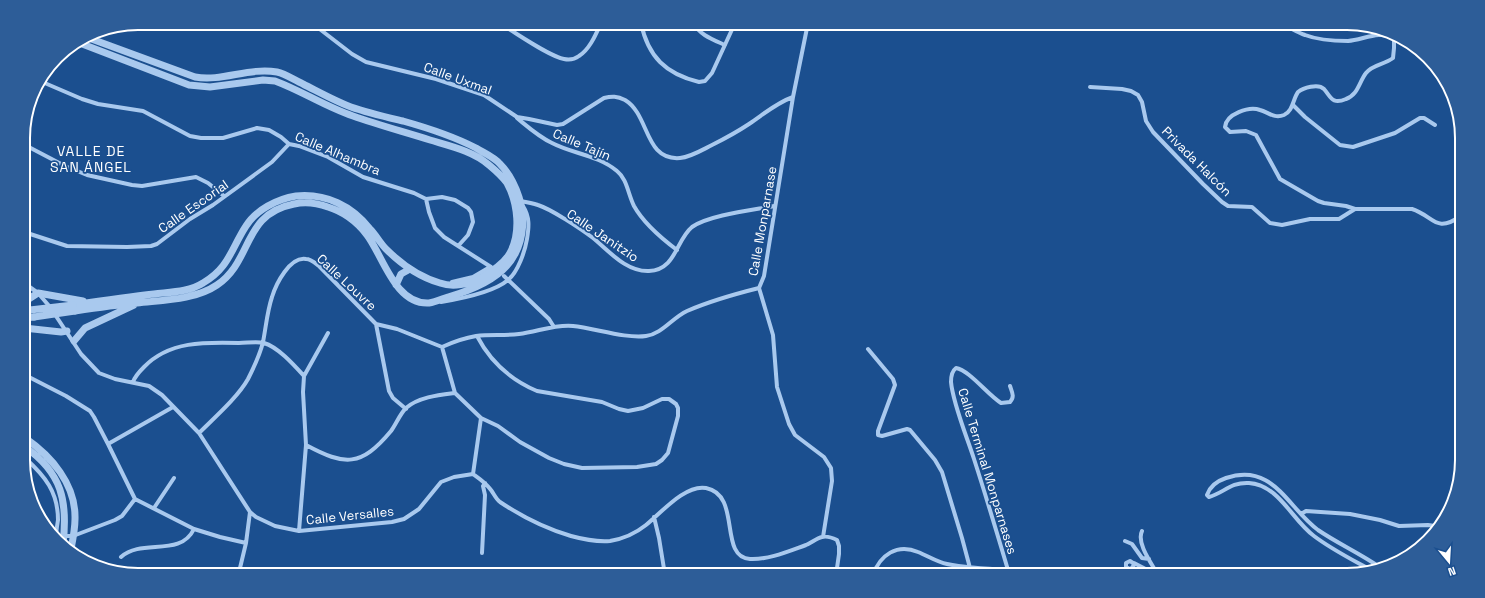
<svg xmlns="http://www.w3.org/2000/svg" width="1485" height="598" viewBox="0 0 1485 598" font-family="'Space Grotesk',sans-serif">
<rect width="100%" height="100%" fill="#1b4f8f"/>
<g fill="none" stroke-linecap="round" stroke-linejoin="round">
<path stroke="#a9c9ee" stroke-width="4" d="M 214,23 L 239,23
M 309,23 L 317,27 L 352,54 L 366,62 L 436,79 L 484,95 L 517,117 L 529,119 L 557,125 L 563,124 L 604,98 C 612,96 617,96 625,100 C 650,115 644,161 680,158 C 691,157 702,150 712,145 C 724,139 737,132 749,124 C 764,114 776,103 793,97
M 499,23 C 515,32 548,56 564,59 C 569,60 575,59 579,56 C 590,49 596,34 601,23
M 641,23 C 648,57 666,74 699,82 L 705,81 L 712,73 L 735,23
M 694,23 C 699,35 714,40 725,45
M 808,23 L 793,97 L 764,276 L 759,288 L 773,335 L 777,387 L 789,424 L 795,435 L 824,457 L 831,468 L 832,481 L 823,537
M 1279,23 C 1288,26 1296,32 1305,35 C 1318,40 1334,41 1348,41 C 1363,40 1379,30 1394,38
M 1394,38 L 1394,48 L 1393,58 C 1384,65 1373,64 1366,73 C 1359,82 1358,95 1346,99 C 1332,105 1331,97 1324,89 C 1318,83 1303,88 1298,92 C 1293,99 1293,111 1284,115 C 1274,119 1268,112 1260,110 C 1249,106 1226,114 1225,127 L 1230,132 L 1246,131 L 1256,135 L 1280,179 L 1318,201 L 1324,203 L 1346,206 L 1355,209 L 1412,209 C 1434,216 1435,234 1461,216
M 40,81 L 82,99 L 98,104 L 143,111 L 190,136 L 201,138 L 223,138 L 257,128 L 269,130 L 281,137 L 289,144 L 299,146 L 328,157 L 363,177 L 414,193 L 426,199 L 442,197 L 455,200 L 468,208 L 471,212 L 473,222 L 468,235 L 459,245
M 1090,87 L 1122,89 L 1131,91 L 1138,95 L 1142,102 L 1146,121 L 1153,132 L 1203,184 L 1222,202 L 1228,206 L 1252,207 L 1270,223 L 1282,225 L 1310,219 L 1339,219 L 1355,209
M 1293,105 L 1305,117 L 1340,145 L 1353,147 L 1395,133 L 1420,118 L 1424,118 L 1435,125
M 517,118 C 528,127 539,137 552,143 C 573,154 598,155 617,171 C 627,179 628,194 634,206 C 644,224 661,238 677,250
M 23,144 L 65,166 L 87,175 L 132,185 L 142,186 L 196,177 L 208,183 L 224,196
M 426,199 L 429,212 L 435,228 L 444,237 L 491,267
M 520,201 C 526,202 532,203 538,205 C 551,209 581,229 593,238 C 609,251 626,272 649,271 C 676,270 676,240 692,227 C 709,215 753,210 774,206
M 24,232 L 67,246 L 127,247 L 151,246 L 157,244 L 190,219 L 213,205 L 272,162 L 289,144
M 504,276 L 549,319 L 554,327
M 452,282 L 473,277 L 490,267
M 24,283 L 38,293 L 50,307
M 441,302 C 459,299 494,292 508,280 C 518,272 525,251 527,239 C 529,227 530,217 523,206
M 54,313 L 81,354 L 99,373 L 115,379 L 149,386 L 162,395 L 199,433 L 250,512 L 256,517 L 275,526 L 299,531 L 392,522 L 404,519 L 419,509 L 441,482 L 454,477 L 473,474 C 480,479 486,483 491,490 C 494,494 496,499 500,502 C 521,516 547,529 571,536 C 582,539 598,542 610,541 C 622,539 636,533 646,525 C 660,514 685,484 706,488 C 742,495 718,557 750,559 C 768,560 789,551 806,545 C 811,543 817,538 822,537 C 826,536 833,538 837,540 L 839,546 L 839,554 L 836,575
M 376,324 L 389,391 L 393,398 L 406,409
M 442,347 C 453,342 464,338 476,336 C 490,334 505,336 519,334 C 537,332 555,324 573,326 C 594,328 626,339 646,336 C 662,334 672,318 687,311 C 710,301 735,294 759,288
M 868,349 L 893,379 L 895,385 L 878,431 L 878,435 L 882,436 L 907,429 L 910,430 L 935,460 L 942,472 L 962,538 L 970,568
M 25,375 L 66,396 L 90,411 L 94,417 L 108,444 L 135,499 L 194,529 L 220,537 L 246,543
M 304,376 L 328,333
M 133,382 C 135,376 139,372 144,367 C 169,341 205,342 239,343 C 247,343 257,341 264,343 C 278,347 294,365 304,376 L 303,392 L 306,445 L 299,531
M 199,433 C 214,418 238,397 248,379 C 254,367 260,355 263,342 C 266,327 267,312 272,297 C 276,284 290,256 306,259 C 311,259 315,263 319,266 L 376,324 L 397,329 L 442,347 L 455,393 L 481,418 L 498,426 L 520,442 L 549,458 L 564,464 L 582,468 L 637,467 L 656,464 L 662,460 L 668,453 L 678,416 L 678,408 L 676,404 L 669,399 L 662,399 L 643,408 L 628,411 L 619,409 L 602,402 L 537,391 C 511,380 490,361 477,336
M 108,444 L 173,407
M 306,445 C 345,466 361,467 391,431 C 396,424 400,414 406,408 C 419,397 439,395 455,393
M 25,458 C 45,476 58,492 58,520 C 57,526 56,532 56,539
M 1458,468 L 1461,469
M 473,474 L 481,418
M 154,508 L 174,478
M 1301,514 L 1306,511 L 1350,514 L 1380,520 L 1399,526 L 1428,525 L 1435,526
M 654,517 L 659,538 L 665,575
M 1142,531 C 1136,543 1152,564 1158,575
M 64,536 L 73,536 L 115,520 L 122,516 L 135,499
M 1125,541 L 1132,544 L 1142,558 L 1149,559
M 482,553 L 485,495 L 483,486 L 485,483
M 121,557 C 142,538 180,558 194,529
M 1134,563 L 1157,575
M 240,568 L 246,543 L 250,512
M 1131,569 L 1134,565 L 1133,563 L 1130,561 L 1126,563 L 1126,567 L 1141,575
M 1369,569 C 1351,559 1331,549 1314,536 C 1292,520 1279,485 1249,483 C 1230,482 1224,493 1209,497 L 1207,495 C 1210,486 1217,481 1226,478 C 1273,462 1287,507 1318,530 C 1337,543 1359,553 1378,566
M 873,575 C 880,555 897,543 918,552 C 928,556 937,562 947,564 C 967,568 987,569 1008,570 C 997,533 986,496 974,459 C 967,437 953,404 951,382 C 951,377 952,371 956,368 C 969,370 988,395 1001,403 L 1010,402 C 1015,397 1012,392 1010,386"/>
<path stroke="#a9c9ee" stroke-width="7" d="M 396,285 L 401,274 L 410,269
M 24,302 L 38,293 L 83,301
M 73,305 C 100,301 127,297 154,294 C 170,292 189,292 203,283 C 229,268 231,249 246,226 C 256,210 277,199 296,196 C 326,193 352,206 370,229 C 376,235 380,243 386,249 C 401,264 419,277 440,283 C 454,288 467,284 481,278 C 491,272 504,264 510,253 C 521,233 518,203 507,183 C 502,176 495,170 489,165 C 473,151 450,146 430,140 C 405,132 378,125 353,116 C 326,107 302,91 275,81 L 263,80 L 210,87 L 189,85 L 77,42
M 24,311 L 30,310
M 75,311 C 95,308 116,305 137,303 C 163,300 195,300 217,285 C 253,261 242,214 294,204 C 306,201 317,203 328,207 C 344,212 357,222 367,235 C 383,256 395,305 429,303 C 435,302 442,299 448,297 C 473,290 503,278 515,254 C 524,237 525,216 519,197 C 515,185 509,173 500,164 C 494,157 484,153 476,148 C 453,136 428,128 403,121 C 386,117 368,113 351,107 C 335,101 319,92 303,84 C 294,80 286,74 277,72 C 249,67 222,82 195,77 L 86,37
M 24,318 L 34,317
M 24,328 L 61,332 L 67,331
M 74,341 L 85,328 L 134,305
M 25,438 C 51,456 76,484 75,519 C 75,529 73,539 71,549
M 25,447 C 62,473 68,501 63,544"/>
<path stroke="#a9c9ee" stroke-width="7" d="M 30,310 L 73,305
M 34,317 L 75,311"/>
</g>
<g text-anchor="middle" stroke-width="3.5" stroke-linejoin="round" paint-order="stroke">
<g font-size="13" fill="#fff" stroke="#1b4f8f">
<text transform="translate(458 78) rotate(20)" y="5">Calle Uxmal</text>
<text transform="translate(582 144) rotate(23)" y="5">Calle Tajín</text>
<text transform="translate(338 153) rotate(23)" y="5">Calle Alhambra</text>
<text transform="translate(1197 161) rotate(45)" y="5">Privada Halcón</text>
<text transform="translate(193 206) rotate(-35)" y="5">Calle Escorial</text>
<text transform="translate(762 221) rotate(-80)" y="5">Calle Monparnase</text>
<text transform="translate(603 235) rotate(34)" y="5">Calle Janitzio</text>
<text transform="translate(347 282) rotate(43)" y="5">Calle Louvre</text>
<text transform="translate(988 471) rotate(73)" y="5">Calle Terminal Monparnases</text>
<text transform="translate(350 515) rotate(-6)" y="5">Calle Versalles</text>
</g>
<g font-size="14" letter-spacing="1" fill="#fff" stroke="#1b4f8f">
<text x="91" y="156">VALLE DE<tspan x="91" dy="16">SAN ÁNGEL</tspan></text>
</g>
</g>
<path d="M0 0H1485V598H0ZM138 30H1347A108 108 0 0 1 1455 138V460A108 108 0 0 1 1347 568H138A108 108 0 0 1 30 460V138A108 108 0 0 1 138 30Z" fill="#2d5d98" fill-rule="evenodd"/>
<path fill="none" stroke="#fff" stroke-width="2" d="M138 30H1347A108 108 0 0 1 1455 138V460A108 108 0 0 1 1347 568H138A108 108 0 0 1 30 460V138A108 108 0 0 1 138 30Z"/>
<g transform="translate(1449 562) rotate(162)" stroke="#1b4f8f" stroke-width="3" paint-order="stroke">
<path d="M0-3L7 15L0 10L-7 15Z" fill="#ffffff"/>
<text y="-6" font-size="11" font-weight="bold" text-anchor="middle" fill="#ffffff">N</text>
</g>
</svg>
